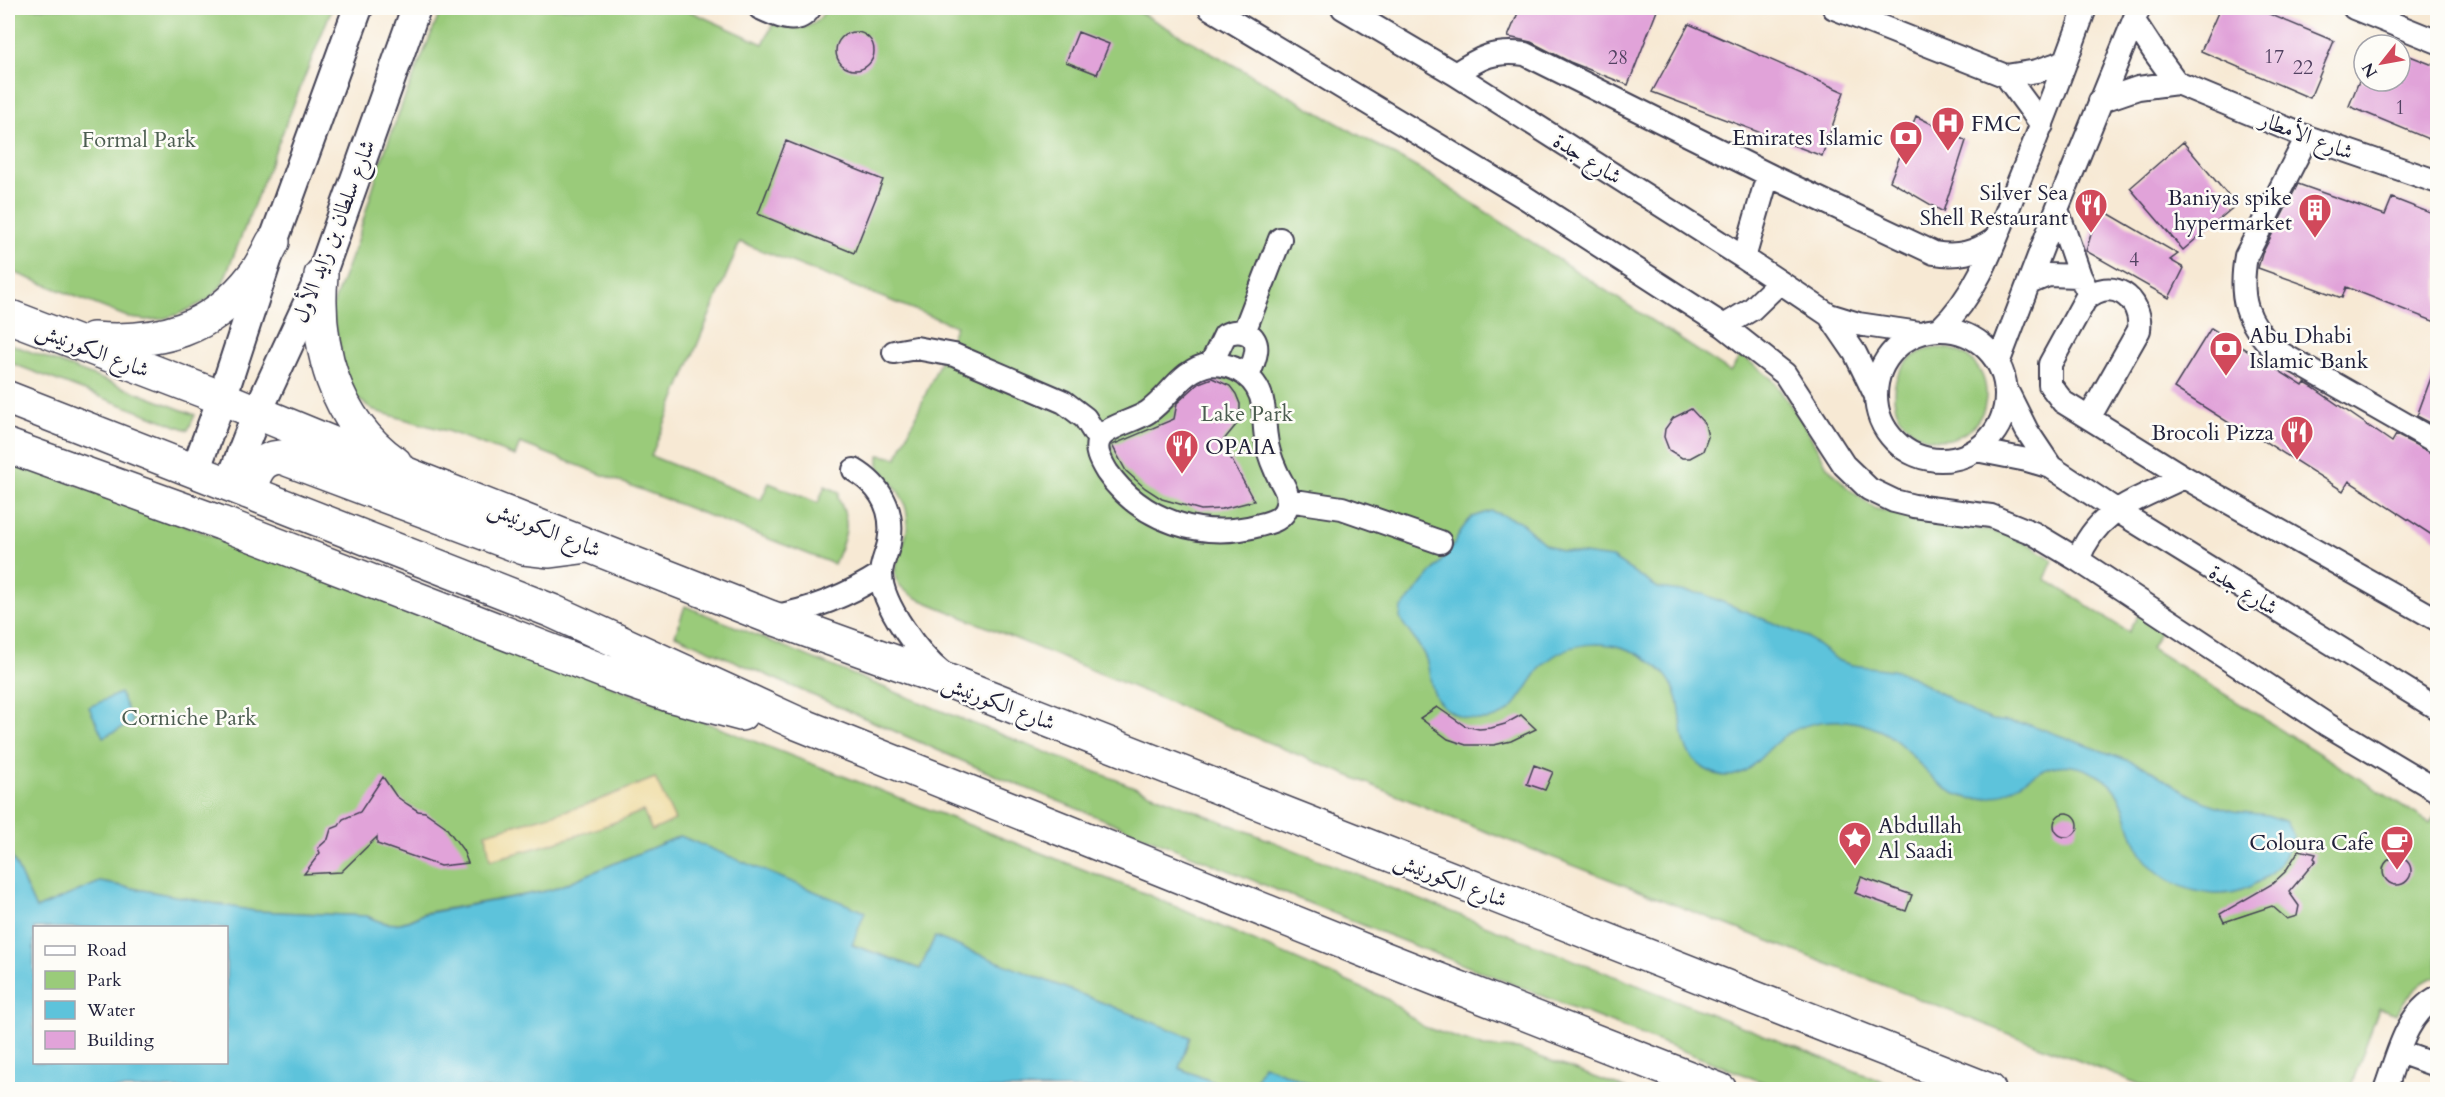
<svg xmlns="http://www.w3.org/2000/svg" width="2445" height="1097" viewBox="0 0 2445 1097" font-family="Cardo,Amiri,serif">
<rect width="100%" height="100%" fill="#fdfcf7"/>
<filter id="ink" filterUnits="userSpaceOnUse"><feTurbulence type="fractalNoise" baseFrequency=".0167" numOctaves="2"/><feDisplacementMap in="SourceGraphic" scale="12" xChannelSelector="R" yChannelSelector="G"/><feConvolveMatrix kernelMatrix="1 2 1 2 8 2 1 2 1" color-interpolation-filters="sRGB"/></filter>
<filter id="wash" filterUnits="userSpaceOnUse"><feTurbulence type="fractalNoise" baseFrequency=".008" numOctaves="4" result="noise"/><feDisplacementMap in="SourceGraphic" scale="24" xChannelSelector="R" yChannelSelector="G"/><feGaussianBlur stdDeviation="1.35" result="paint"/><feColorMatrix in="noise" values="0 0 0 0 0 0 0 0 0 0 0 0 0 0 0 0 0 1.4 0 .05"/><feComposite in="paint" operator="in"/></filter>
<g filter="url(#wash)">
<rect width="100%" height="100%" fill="#f7e9d4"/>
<path fill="#9acb7a" stroke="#5e765a" stroke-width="1.5" d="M 8,8 L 332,8 L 222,285 L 208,300 L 179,314 L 162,319 L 146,320 L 130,318 L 8,270 Z
M 442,8 L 683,8 L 763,44 L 773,24 C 796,30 815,32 826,8 L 1132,8 L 1428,174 L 1730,372 L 1741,355 L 1772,379 L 1802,421 L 1827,466 L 1849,489 L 1876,509 L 2006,534 L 2032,546 L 2053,560 L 2045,579 L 2128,632 L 2139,614 L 2162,629 L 2151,648 L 2430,823 L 2437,812 L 2437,976 C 2418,982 2406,997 2397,1014 L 2379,1008 L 2350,1089 L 2152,1089 L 1479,829 L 921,600 C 868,575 913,555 907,514 C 905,496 890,480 879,467 L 879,455 L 897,458 L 956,326 L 740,242 L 651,456 L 761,500 L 769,483 L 818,503 L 825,486 L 839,492 L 838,498 C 853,525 845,538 834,564 L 520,443 L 515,456 L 447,431 L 375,411 L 351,394 L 331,310 L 357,241 L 380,164 L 403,102 Z
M 8,343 L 195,415 L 188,430 L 8,362 Z
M1894 394a46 46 0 1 1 92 0a46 46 0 1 1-92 0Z
M 8,459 L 594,679 L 1144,893 L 1387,999 L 1424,1027 L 1484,1047 L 1518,1049 L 1627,1089 L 1324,1089 L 1263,1065 L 1252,1089 L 1230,1089 L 1179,1068 L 1190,1037 L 935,937 L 920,969 L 851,944 L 864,912 L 680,836 L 551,890 L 424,913 C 403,925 389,928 367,916 L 254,911 L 100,882 L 36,909 L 8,848 Z
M 685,606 L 949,714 L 1901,1089 L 1780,1089 L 1375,930 L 999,777 L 675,635 Z"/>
<path fill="#eeda9e" stroke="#887e6c" stroke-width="1.5" d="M 655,778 L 675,820 L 652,831 L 643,811 C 593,832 543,847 490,860 L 486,833 L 586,805 Z"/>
<path fill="#5dc3db" stroke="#40728b" stroke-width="1.5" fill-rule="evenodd" d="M 1491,511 L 1519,521 L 1544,543 L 1561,551 L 1612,558 L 1658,588 L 1703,594 L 1807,637 L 1839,661 L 1852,665 L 1892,670 L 1907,674 L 1974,713 L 1993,720 L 2031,725 L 2146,767 L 2179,789 L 2205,802 L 2233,811 L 2267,815 L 2285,821 L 2294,836 C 2285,862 2268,880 2242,890 C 2205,903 2155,882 2138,848 C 2121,814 2130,788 2087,770 C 2034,749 2017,807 1969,798 C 1928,790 1916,747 1879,730 C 1846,715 1804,718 1777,742 C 1762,754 1750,775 1728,776 C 1721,776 1712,773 1705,769 C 1670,746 1690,715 1671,683 C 1665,672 1655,665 1645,658 C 1615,639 1571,638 1544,664 C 1523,686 1517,722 1479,720 C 1465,719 1451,714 1441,704 C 1429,691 1431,674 1426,659 C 1420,643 1407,632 1400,618 L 1401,609 L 1448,553 L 1465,525 L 1472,517 Z
M 120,693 L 133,723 L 103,737 L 89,707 Z
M 680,836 L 865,912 L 852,945 L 920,969 L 935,937 L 1190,1037 L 1179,1068 L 1230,1089 L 8,1089 L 8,848 L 36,909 L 100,882 L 254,911 L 367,916 C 389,928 403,925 423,914 L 551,890 ZM 34,928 L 226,928 L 226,1062 L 34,1062 Z
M 1263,1065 L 1324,1089 L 1252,1089 Z"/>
<g id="blocks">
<path fill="#e1a3d9" d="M 1520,8 L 1658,8 L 1628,85 L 1570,62 L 1531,42 L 1508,37 Z
M 2220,8 L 2255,8 L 2334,41 L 2310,98 L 2201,51 Z
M 1689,24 L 1844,92 L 1822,156 L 1652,92 Z
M836 51a19 19 0 1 1 38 0a19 19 0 1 1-38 0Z
M 1078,32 L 1109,44 L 1097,74 L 1066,62 Z
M 2400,52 L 2438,67 L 2438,143 L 2349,106 L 2359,81 L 2400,81 Z
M 1916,116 L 1966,141 L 1943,212 L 1890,181 Z
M 786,141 L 883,180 L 854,253 L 758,214 Z
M 2183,142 L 2236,205 L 2183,250 L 2130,188 Z
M 2298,184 L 2385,215 L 2392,198 L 2438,216 L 2438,323 L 2346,287 L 2342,298 L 2258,268 L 2262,254 Z
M 2099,208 L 2178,254 L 2170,260 L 2184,268 L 2169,298 L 2086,251 Z
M 2211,328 L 2303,386 L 2305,383 L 2312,387 L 2392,442 L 2396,435 L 2438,456 L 2438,539 L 2349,481 L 2343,491 L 2250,432 L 2248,435 L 2174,388 Z
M 2435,367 L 2438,367 L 2438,427 L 2417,416 Z
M 1212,378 L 1230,386 L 1236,394 L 1240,404 L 1240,415 L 1236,425 L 1222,442 L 1254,501 L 1222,509 L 1201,510 L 1162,499 L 1145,488 L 1126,471 L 1112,445 L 1174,419 L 1177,403 L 1199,383 Z
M 1691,409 L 1705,424 L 1708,437 L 1703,451 L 1690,458 L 1682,458 L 1669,450 L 1664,437 L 1665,429 L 1673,418 Z
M 1437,707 L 1465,726 L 1479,729 L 1491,728 L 1505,724 L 1521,715 L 1536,729 L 1511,741 L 1494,745 L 1466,745 L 1448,739 L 1420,718 Z
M 1534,765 L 1553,772 L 1545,790 L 1527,784 Z
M 383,777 L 396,796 L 407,804 L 418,811 L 425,812 L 445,826 L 463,850 L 468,863 L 440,866 L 377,844 L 377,837 L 341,872 L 304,874 L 320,853 L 318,848 L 328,839 L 331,829 L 339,826 L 343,819 L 360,812 Z
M2054 825a12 12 0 1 1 24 0a12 12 0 1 1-24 0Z
M 2299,850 L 2316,854 L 2314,858 L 2316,860 L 2289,892 L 2299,906 L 2297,916 L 2287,919 L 2272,906 L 2224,922 L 2220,914 L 2272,884 L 2285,872 Z
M2383 871a14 14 0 1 1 28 0a14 14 0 1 1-28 0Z
M 1861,877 L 1912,895 L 1906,911 L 1855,893 Z"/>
</g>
</g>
<g filter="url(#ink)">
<use href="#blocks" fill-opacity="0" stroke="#424052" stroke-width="1.5"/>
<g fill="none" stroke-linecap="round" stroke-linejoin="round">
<g stroke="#424052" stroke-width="26">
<path id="minor" d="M 760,8 C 778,16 797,27 810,8
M 1210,8 L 1526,198 L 1724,326 L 1785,374 L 1844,465 L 1869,489 L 1894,501 L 1914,506 L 1991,516 L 2033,533 L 2078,560 L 2326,724 L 2438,791
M 1343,8 L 1455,74 L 1744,258 L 1829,315 L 1858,324 L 1919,333
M 1834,8 L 2006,76 L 2037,71 L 2066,61
M 2354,8 L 2438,42
M 2134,21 L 2155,53 L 2177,83
M 1455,74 C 1481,57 1494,50 1525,54 L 1777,179 L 1934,253 C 1958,257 1975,253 1995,239
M 2006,76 L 2042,125
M 2100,101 L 2138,88 L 2177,83 L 2307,137 L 2438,182
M 2307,137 L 2246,256 C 2239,297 2245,321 2275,350 L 2438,443
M 2057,209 L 2080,276 L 2090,296
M 1744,258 L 1768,175
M 2029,283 L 2048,275 L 2080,276
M 1829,315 L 1855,353 L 1875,394
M 1724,326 L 1752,309 L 1780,282
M 1940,329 C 1980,291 1996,238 2016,188 C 2040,129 2064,68 2085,8
M1876 395a65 65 0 1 1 130 0a65 65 0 1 1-130 0Z
M 1244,332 L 1280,239
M 894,352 L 916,348 L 954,355 L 1064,402 L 1085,418 L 1099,440
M 1998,363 L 2057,209 L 2139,8
M 1211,364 C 1236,364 1259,378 1263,405 C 1265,415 1264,426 1266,437 C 1267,449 1271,460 1276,471 C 1281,483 1290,492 1287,505 C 1284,519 1272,522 1260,525 C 1202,541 1141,521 1107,472 C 1101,462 1093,449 1100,438 C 1108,426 1135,421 1148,412 C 1171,396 1181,369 1211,364 Z
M 1211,364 L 1225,335 C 1239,327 1259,333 1256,352 C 1255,360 1251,369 1248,376
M 2006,389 L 2027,431 L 2051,467
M 2089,418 L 2139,330 C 2143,298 2111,275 2085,300 L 2050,364 L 2050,385 L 2063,402 L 2184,477 L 2438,620
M 1976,450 L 2027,460 L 2051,467 L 2116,510 L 2438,709
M 854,470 C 881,486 895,511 889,543 C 887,553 881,564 881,574 C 881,604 920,656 943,674
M 1288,500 L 1342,508 L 1440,542
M 2078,560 C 2097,508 2139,500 2184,477
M 771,617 C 811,610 847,596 881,574
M 2399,1052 L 2438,1066
M 2385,1090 C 2397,1058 2405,1014 2438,997"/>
</g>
<g stroke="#424052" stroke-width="32">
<path id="major" d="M 195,471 L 222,398 L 273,242 L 358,8
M 229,485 L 257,413 L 321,275 L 416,8"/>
</g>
<g stroke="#424052" stroke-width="36">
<path id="highway" d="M 321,275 C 315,346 334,420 395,463
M 8,316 L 222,398 L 414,477 L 770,617 L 956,684 L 1989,1090
M 93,339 C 160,344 212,330 254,275 C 262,265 267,253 273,242
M 8,398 L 552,611 L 797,723 L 1383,958 L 1720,1090
M 8,446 L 221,523 L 629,681 L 669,695 L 741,714
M 248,492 C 255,474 259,458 281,457 L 524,548 L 550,551 L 581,547"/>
</g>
<use href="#minor" stroke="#fff" stroke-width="22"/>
<use href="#major" stroke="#fff" stroke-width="28"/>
<use href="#highway" stroke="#fff" stroke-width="33"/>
</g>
</g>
<defs>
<g id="hospital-pin" transform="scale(1.725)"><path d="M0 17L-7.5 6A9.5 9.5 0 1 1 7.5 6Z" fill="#d1495b" stroke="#fdfcf7"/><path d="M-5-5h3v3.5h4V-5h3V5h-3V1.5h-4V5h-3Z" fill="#fff"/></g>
<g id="bank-pin" transform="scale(1.725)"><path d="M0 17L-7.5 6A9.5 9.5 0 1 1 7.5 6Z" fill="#d1495b" stroke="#fdfcf7"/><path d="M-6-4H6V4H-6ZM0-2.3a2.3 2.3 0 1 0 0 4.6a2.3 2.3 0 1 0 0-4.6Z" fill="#fff"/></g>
<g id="restaurant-pin" transform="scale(1.725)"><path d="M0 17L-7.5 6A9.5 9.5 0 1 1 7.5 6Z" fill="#d1495b" stroke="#fdfcf7"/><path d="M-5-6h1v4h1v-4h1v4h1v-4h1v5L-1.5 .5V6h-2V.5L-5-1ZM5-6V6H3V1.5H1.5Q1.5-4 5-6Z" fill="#fff"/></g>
<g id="building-pin" transform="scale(1.725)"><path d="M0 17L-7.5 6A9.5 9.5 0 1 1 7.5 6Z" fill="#d1495b" stroke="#fdfcf7"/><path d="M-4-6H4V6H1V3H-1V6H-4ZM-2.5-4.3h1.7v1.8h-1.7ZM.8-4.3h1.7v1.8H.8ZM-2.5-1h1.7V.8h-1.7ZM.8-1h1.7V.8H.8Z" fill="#fff"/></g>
<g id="sight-pin" transform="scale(1.725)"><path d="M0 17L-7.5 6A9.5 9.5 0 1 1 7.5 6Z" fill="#d1495b" stroke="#fdfcf7"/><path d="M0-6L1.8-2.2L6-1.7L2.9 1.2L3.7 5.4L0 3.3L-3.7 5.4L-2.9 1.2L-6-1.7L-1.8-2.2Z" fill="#fff"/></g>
<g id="cafe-pin" transform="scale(1.725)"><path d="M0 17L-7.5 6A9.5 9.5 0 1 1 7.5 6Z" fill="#d1495b" stroke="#fdfcf7"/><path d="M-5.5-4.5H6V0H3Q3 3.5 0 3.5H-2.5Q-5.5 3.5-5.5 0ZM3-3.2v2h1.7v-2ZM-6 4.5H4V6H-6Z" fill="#fff"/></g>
</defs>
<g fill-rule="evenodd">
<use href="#hospital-pin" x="1948" y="123"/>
<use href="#bank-pin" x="1906" y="137"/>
<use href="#restaurant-pin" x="2091" y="205"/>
<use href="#building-pin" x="2315" y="210"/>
<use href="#bank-pin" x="2226" y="348"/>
<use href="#restaurant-pin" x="2297" y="432"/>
<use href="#restaurant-pin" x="1182" y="446"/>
<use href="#sight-pin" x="1855" y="838"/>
<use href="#cafe-pin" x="2397" y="842"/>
</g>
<g text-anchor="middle" stroke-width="5" stroke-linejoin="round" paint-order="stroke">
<g font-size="20" fill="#524262">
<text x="2274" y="63">17</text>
<text x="1618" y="64">28</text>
<text x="2303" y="74">22</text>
<text x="2400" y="114">1</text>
<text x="2134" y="266">4</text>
</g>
<g font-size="22" fill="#22223b" stroke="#fdfcf7" text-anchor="end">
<text x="1971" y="131" text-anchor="start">FMC</text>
<text x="1883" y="145">Emirates Islamic</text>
<text x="2068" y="200">Silver Sea<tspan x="2068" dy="25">Shell Restaurant</tspan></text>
<text x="2292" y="205">Baniyas spike<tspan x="2292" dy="25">hypermarket</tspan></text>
<text x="2249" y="343" text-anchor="start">Abu Dhabi<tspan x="2249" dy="25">Islamic Bank</tspan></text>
<text x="2274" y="440">Brocoli Pizza</text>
<text x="1205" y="454" text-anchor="start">OPAIA</text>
<text x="1878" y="833" text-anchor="start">Abdullah<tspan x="1878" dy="25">Al Saadi</tspan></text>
<text x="2374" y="850">Coloura Cafe</text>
</g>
<g font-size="22" fill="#22223b" stroke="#fdfcf7">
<text transform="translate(2307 135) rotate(21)" y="8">شارع الأمطار</text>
<text transform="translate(1588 158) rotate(32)" y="8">شارع جدة</text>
<text transform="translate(333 231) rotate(-69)" y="8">شارع سلطان بن زايد الأول</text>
<text transform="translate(93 349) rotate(21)" y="8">شارع الكورنيش</text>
<text transform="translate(545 528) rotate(22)" y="8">شارع الكورنيش</text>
<text transform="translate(2244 589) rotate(32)" y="8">شارع جدة</text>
<text transform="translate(999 702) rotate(21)" y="8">شارع الكورنيش</text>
<text transform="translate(1451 879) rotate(21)" y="8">شارع الكورنيش</text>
</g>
<g font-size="22" fill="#4c5d51" stroke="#fdfcf7">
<text x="139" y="147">Formal Park</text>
<text x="1247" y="421">Lake Park</text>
<text x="189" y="725">Corniche Park</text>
</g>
</g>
<rect width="2445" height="1097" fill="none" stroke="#fdfcf7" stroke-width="30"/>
<rect x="33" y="926" width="195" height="138" fill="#fdfcf7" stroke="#a5a5ac" stroke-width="1.5"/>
<rect x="45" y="946" width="30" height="9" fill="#ffffff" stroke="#a5a5ac" stroke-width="1.5"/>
<text x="87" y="956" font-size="18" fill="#22223b">Road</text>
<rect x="45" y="971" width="30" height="18" fill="#9acb7a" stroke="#a5a5ac" stroke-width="1.5"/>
<text x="87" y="986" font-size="18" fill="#22223b">Park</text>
<rect x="45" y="1001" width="30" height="18" fill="#5dc3db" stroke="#a5a5ac" stroke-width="1.5"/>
<text x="87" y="1016" font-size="18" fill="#22223b">Water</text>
<rect x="45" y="1031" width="30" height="18" fill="#e1a3d9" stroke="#a5a5ac" stroke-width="1.5"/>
<text x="87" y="1046" font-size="18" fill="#22223b">Building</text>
<g transform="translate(2382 63) rotate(239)"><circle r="28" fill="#fdfcf7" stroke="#a5a5ac" stroke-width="1.5"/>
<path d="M0-4.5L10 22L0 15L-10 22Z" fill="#d1495b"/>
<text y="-9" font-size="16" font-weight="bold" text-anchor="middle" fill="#22223b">N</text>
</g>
</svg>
